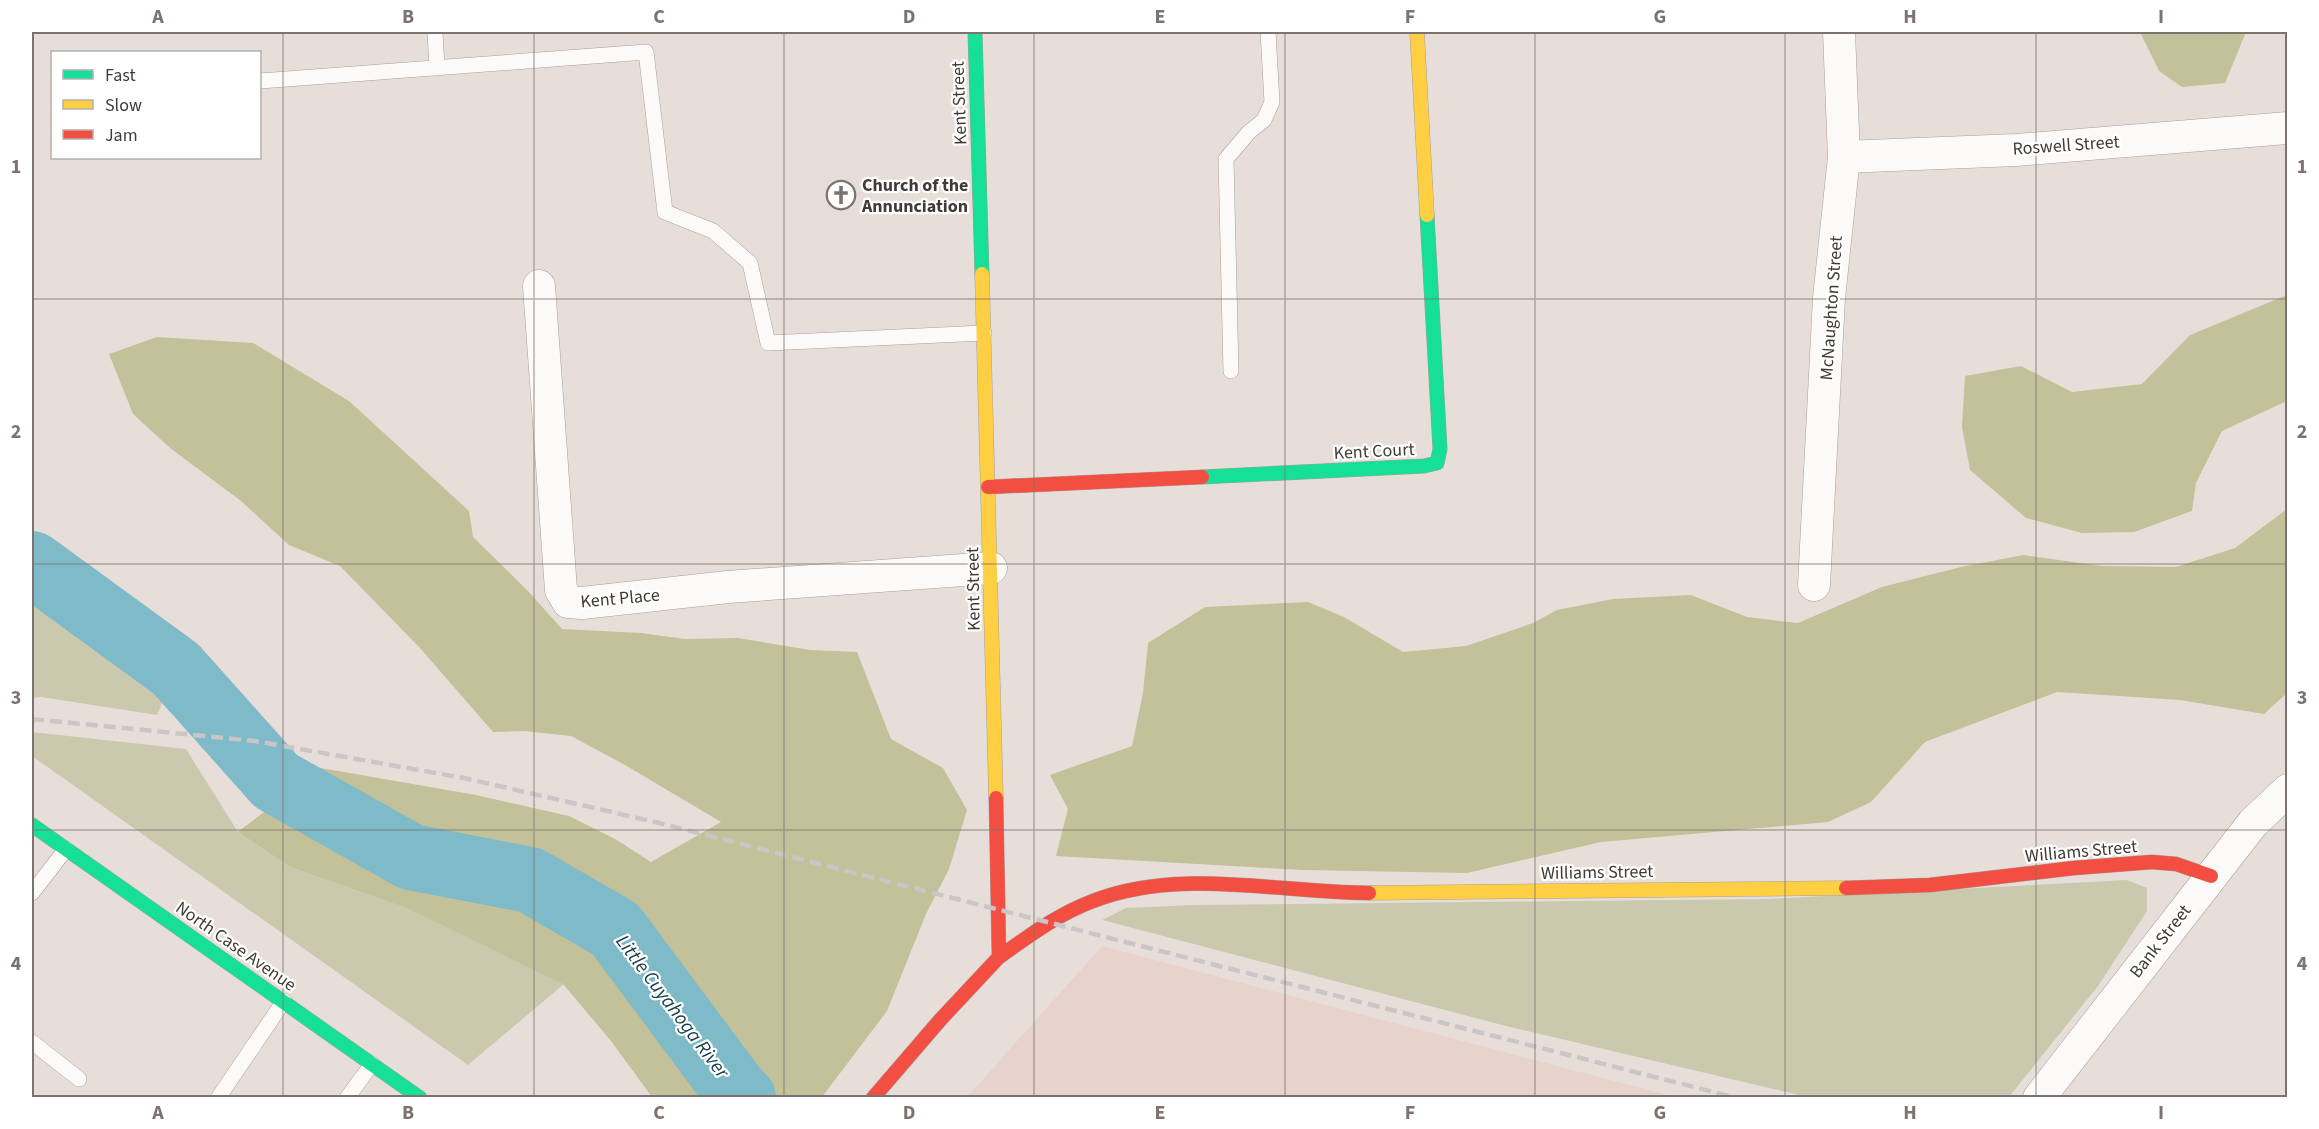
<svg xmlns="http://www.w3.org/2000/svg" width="2319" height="1129" viewBox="0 0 2319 1129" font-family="'Source Sans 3',sans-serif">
<rect width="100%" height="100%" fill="#e8ded9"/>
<path fill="#e7d3cb" d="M 1102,946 L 1675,1097 L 967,1097 Z"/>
<path fill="#cac9ae" d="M 32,586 L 166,668 L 162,703 L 157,715 L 41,697 L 32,698 Z
M 32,732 L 186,749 L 238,832 L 290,867 L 406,908 L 564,984 L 468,1065 L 32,756 Z
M 2127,880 L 2147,888 L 2147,911 L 2098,986 L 2008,1098 L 1808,1097 L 1506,1026 L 1102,920 L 1126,908 L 1194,905 L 1768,899 Z"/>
<path fill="#c2c199" d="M 2140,32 L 2246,32 L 2225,83 L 2182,87 L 2159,71 Z
M 2287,295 L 2287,401 L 2222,431 L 2196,483 L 2192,511 L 2134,532 L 2082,533 L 2026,518 L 1970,470 L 1962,427 L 1965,376 L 2021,366 L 2072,392 L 2142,384 L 2190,335 Z
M 157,337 L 253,343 L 349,401 L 469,511 L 473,537 L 528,591 L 562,629 L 641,633 L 685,639 L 738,638 L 810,650 L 857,652 L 891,739 L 943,768 L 967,810 L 949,869 L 926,914 L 887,1011 L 822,1097 L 652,1097 L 611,1041 L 563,984 L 406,908 L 290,867 L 238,832 L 321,768 L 476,795 L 569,816 L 617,840 L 651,862 L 721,822 L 625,765 L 571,736 L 524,731 L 493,732 L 420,648 L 340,566 L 289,545 L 241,501 L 170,448 L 133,414 L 109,354 Z
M 2287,509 L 2287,693 L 2264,714 L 2180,700 L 2057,692 L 1925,742 L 1871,802 L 1828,822 L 1601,842 L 1467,873 L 1303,870 L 1056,856 L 1068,809 L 1050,775 L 1132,746 L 1143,693 L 1148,643 L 1205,607 L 1308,602 L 1344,617 L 1403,652 L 1466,646 L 1533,623 L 1557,610 L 1613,599 L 1691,595 L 1747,617 L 1798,623 L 1882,587 L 1961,567 L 2023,555 L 2102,566 L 2176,567 L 2235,548 Z"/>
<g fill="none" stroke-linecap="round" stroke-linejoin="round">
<path stroke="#7fbac9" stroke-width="66" d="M 32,564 L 176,669 L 276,781 L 411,857 L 530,880 L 615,929 L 735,1090 L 743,1098"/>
<g stroke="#a79f9b" stroke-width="16">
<path id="lane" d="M 435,32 L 437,68
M 260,81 L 646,52 L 665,212 L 713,231 L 750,263 L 768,343 L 984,333
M 1231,371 L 1226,159 L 1249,132 L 1264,120 L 1272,102 L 1268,32
M 32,893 L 66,849
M 32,1042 L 79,1079
M 218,1098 L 284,1001
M 347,1098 L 372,1064"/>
</g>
<g stroke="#a79f9b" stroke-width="33">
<path id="street" d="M 1844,157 L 2016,150 L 2288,128
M 539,286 L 561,590 L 568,602 L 582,603 L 728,587 L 991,568
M 1814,585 L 1829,298 L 1844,157 L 1839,32
M 2039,1098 L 2253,823 L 2288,790"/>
</g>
<g stroke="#a79f9b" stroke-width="15">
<path id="fast" d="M 975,32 L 982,274
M 1202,477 L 1424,466 L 1437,463 L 1440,449 L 1427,215
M 32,825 L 420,1098"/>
</g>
<g stroke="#a79f9b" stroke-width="15">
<path id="slow" d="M 1417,32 L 1427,215
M 982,274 L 996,798
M 1369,893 L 1846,888"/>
</g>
<g stroke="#a79f9b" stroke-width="15">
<path id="jam" d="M 988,487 L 1202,477
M 1846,888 L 1930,885 L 2074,868 L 2152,862 L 2176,864 L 2211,876
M 999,957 C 1029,936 1058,914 1093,901 C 1178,867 1280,893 1369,893
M 873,1098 L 941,1019 L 999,957 L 996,798"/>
</g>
<use href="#lane" stroke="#fcfaf9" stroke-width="15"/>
<use href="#street" stroke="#fcfaf9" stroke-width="32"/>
<use href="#fast" stroke="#16e098" stroke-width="14"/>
<use href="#slow" stroke="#ffcf43" stroke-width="14"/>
<use href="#jam" stroke="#f24e42" stroke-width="14"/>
<path stroke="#c9c6c5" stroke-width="4.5" stroke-dasharray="12 6" stroke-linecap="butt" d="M 32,719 L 255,741 L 464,778 L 655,822 L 1737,1098"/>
</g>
<path fill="none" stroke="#7c7370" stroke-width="1.5" stroke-opacity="0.55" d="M 283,32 L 283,1098M 534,32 L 534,1098M 784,32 L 784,1098M 1034,32 L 1034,1098M 1285,32 L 1285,1098M 1535,32 L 1535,1098M 1785,32 L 1785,1098M 2036,32 L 2036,1098M 32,299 L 2288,299M 32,564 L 2288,564M 32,830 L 2288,830"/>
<defs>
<g id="church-ring" transform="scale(1.5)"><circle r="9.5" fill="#fff" stroke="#7c7370" stroke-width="1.5"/><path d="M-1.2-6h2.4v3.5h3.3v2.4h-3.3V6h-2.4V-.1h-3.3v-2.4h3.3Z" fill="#7c7370"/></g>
</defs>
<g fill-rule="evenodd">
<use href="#church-ring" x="841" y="195"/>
</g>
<g text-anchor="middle" stroke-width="4.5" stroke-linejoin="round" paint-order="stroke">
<g font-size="18" fill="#423a37" stroke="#fff">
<text transform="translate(959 103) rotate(-92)" y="6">Kent Street</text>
<text transform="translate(2066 145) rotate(-4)" y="6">Roswell Street</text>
<text transform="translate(1831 308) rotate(-86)" y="6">McNaughton Street</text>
<text transform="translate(1374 451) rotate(-3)" y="6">Kent Court</text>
<text transform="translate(973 589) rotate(-91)" y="6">Kent Street</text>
<text transform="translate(620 598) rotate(-5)" y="6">Kent Place</text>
<text transform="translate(2081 851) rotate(-5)" y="6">Williams Street</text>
<text transform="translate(1597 872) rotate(-1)" y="6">Williams Street</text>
<text transform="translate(2160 941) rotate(-52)" y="6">Bank Street</text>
<text transform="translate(236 946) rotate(35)" y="6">North Case Avenue</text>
</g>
<g font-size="18" font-weight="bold" fill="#423a37" stroke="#fff" text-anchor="start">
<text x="862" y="191">Church of the<tspan x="862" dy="21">Annunciation</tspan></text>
</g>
<g font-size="20" font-style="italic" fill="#17404b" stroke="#fff">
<text transform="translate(673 1006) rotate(53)" y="7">Little Cuyahoga River</text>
</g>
</g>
<rect width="2319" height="1129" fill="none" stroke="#ffffff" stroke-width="66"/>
<rect x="51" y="51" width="210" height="108" fill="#ffffff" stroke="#b3b0af" stroke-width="1.5"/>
<rect x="63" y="70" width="30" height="9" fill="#16e098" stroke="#b3b0af" stroke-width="1.5"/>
<text x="105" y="81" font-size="18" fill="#423a37">Fast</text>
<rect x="63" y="100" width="30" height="9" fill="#ffcf43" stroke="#b3b0af" stroke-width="1.5"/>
<text x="105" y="111" font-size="18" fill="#423a37">Slow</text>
<rect x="63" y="130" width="30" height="9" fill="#f24e42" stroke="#b3b0af" stroke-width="1.5"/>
<text x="105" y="141" font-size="18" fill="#423a37">Jam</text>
<rect x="33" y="33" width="2253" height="1063" fill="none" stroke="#7c7370" stroke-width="2"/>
<g font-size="20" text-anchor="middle" font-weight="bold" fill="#7c7370">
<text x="158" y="23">A</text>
<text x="408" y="23">B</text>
<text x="659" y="23">C</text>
<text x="909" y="23">D</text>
<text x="1160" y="23">E</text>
<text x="1410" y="23">F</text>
<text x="1660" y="23">G</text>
<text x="1910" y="23">H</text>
<text x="2161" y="23">I</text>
<text x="16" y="173">1</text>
<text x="2302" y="173">1</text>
<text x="16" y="438">2</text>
<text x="2302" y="438">2</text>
<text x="16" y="704">3</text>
<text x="2302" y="704">3</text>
<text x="16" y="970">4</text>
<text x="2302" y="970">4</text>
<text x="158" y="1119">A</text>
<text x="408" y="1119">B</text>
<text x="659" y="1119">C</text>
<text x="909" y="1119">D</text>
<text x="1160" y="1119">E</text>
<text x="1410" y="1119">F</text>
<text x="1660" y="1119">G</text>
<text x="1910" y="1119">H</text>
<text x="2161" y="1119">I</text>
</g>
</svg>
